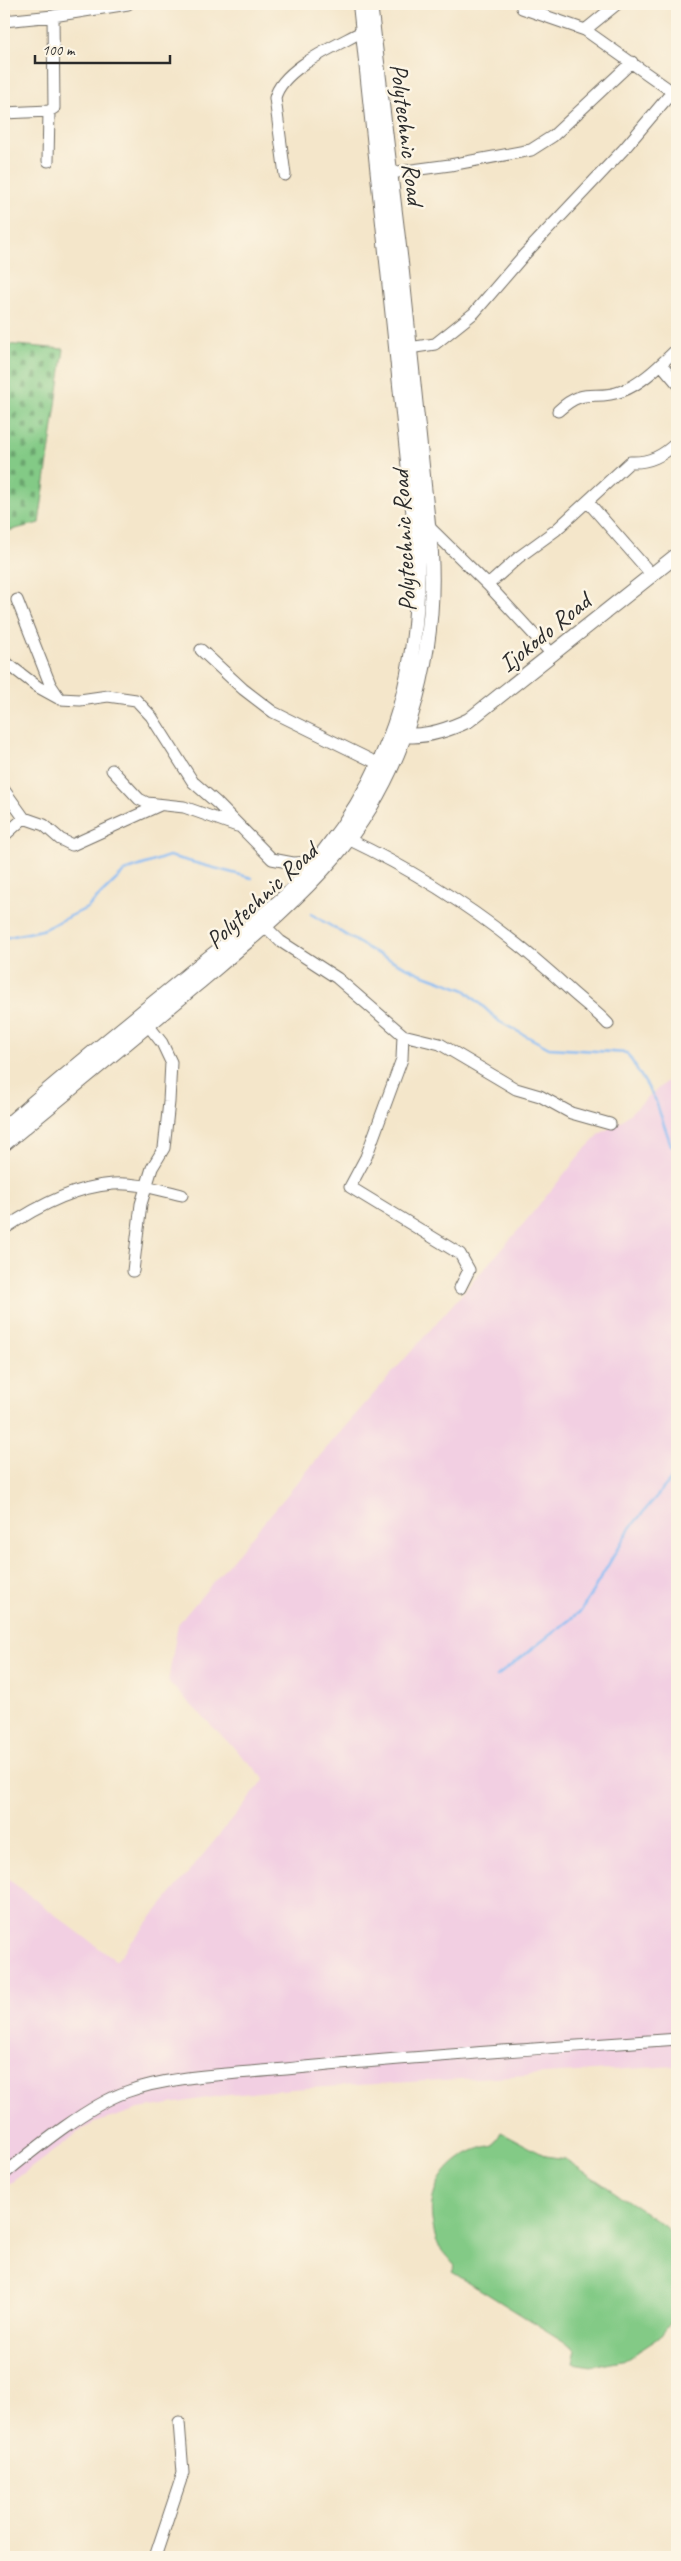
<svg xmlns="http://www.w3.org/2000/svg" width="681" height="2561" viewBox="0 0 681 2561" font-family="Caveat,sans-serif">
<defs>
<pattern id="cemetery-stones" width="16" height="16" patternUnits="userSpaceOnUse" patternTransform="scale(1.25)"><rect width="16" height="16" fill="#83ca86"/><path d="M2 7V4a2 2 0 0 1 4 0v3zM10 15v-3a2 2 0 0 1 4 0v3z" fill="#6ba46e"/></pattern>
</defs>
<rect width="100%" height="100%" fill="#fcf5e5"/>
<filter id="ink" filterUnits="userSpaceOnUse"><feTurbulence type="fractalNoise" baseFrequency=".02" numOctaves="2"/><feDisplacementMap in="SourceGraphic" scale="10" xChannelSelector="R" yChannelSelector="G"/><feConvolveMatrix kernelMatrix="1 2 1 2 8 2 1 2 1" color-interpolation-filters="sRGB"/></filter>
<filter id="wash" filterUnits="userSpaceOnUse"><feTurbulence type="fractalNoise" baseFrequency=".0096" numOctaves="4" result="noise"/><feDisplacementMap in="SourceGraphic" scale="20" xChannelSelector="R" yChannelSelector="G"/><feGaussianBlur stdDeviation="1.12" result="paint"/><feColorMatrix in="noise" values="0 0 0 0 0 0 0 0 0 0 0 0 0 0 0 0 0 1.4 0 .05"/><feComposite in="paint" operator="in"/></filter>
<g filter="url(#wash)">
<rect width="100%" height="100%" fill="#f4e6ca"/>
<path fill="#f2cfe2" d="M 677,1072 L 677,2066 L 292,2089 L 220,2096 L 139,2109 L 95,2123 L 83,2129 L 4,2188 L 4,1876 L 116,1961 L 265,1779 L 168,1682 L 178,1624 L 335,1438 L 520,1228 L 586,1148 L 601,1133 L 620,1122 Z"/>
<path fill="#83ca86" stroke="#577a58" d="M 501,2132 L 546,2156 L 565,2159 L 664,2225 L 677,2242 L 677,2314 L 659,2338 L 627,2359 L 591,2366 L 573,2363 L 576,2349 L 452,2272 L 455,2266 C 450,2260 444,2254 440,2248 C 436,2242 434,2233 433,2226 C 424,2184 454,2151 494,2145 Z"/>
<path fill="url(#cemetery-stones)" stroke="#577a58" d="M 4,344 L 64,349 L 39,523 L 4,532 Z"/>
<g fill="none" stroke-linecap="round" stroke-linejoin="round">
<path stroke="#86baf4" stroke-width="2.5" d="M 311,914 L 374,952 L 419,973 L 465,990 L 500,1022 L 549,1048 L 627,1053 L 655,1099 L 671,1145 L 677,1148
M 4,938 L 42,930 L 87,908 L 125,871 L 169,856 L 252,878
M 497,1676 L 581,1611 L 630,1528 L 677,1472"/>
</g>
</g>
<g filter="url(#ink)">
<g fill="none" stroke-linecap="round" stroke-linejoin="round">
<g stroke="#716c63" stroke-width="13">
<path id="minor" d="M 522,8 L 585,30 L 677,95
M 4,21 L 53,16 L 128,4
M 585,30 L 617,4
M 4,113 L 49,111 L 54,108 L 53,16
M 48,161 L 49,111
M 390,173 L 450,165 L 531,150 L 553,136 L 632,62
M 285,175 L 275,98 C 282,68 338,45 363,31
M 409,348 L 435,344 L 474,313 L 524,255 L 624,149 L 673,91
M 661,364 L 677,383
M 558,411 C 586,385 594,402 622,391 C 642,384 662,363 677,349
M 588,502 L 652,575
M 427,525 L 488,585 L 553,655
M 488,585 L 519,557 L 556,530 L 630,462 C 649,463 663,456 677,442
M 17,600 L 50,684 L 60,699 L 80,700 L 108,696 L 136,700 L 151,716 L 193,782 L 217,803 L 272,859 L 293,863 L 315,862
M 201,650 L 243,689 L 273,712 L 379,764
M 4,661 L 38,687 L 58,698
M 112,770 L 139,799 L 147,803 L 184,807 L 237,826
M 4,790 L 24,818 L 44,825 L 60,839 L 72,845 L 160,805
M 4,836 L 24,818
M 348,839 C 430,878 505,929 571,991 C 583,1002 597,1012 608,1024
M 265,926 L 280,941 L 337,978 L 403,1035 L 440,1044 L 516,1089 L 540,1096 L 571,1113 L 610,1124
M 403,1035 L 402,1059 L 366,1157 L 350,1187 L 460,1254 L 469,1270 L 460,1288
M 4,1229 C 36,1207 74,1187 113,1184 C 136,1182 160,1190 182,1195
M 133,1271 L 141,1204 L 152,1168 L 164,1148 L 169,1102 L 171,1062 L 162,1043 L 148,1025
M 4,2174 C 36,2148 87,2106 126,2092 C 172,2075 236,2074 286,2069 C 416,2056 547,2048 677,2039
M 155,2557 L 183,2473 L 179,2422"/>
</g>
<g stroke="#716c63" stroke-width="16">
<path id="major" d="M 396,733 C 419,740 448,730 469,720 L 677,555
M 4,1128 C 66,1073 131,1022 195,969 C 226,944 259,920 289,893 C 302,880 314,864 325,850 C 398,758 421,662 417,547 L 360,4
M 4,1144 C 68,1091 133,1038 196,985 C 244,944 293,905 334,857 C 405,775 437,660 431,553 L 401,263 L 370,4"/>
</g>
<use href="#minor" stroke="#fff" stroke-width="11"/>
<use href="#major" stroke="#fff" stroke-width="14"/>
</g>
</g>
<g text-anchor="middle" stroke-width="5" stroke-linejoin="round" paint-order="stroke">
<g font-size="25" fill="#2b2b2b" stroke="#fcf5e5">
<text transform="translate(408 134) rotate(83)" y="9">Polytechnic Road</text>
<text transform="translate(403 541) rotate(-93)" y="9">Polytechnic Road</text>
<text transform="translate(544 632) rotate(-39)" y="9">Ijokodo Road</text>
<text transform="translate(261 895) rotate(-43)" y="9">Polytechnic Road</text>
</g>
</g>
<rect width="681" height="2561" fill="none" stroke="#fcf5e5" stroke-width="20"/>
<path d="M35 55v8h135v-8" fill="none" stroke="#2b2b2b" stroke-width="2.5"/>
<text x="42" y="55" font-size="15" fill="#2b2b2b" stroke="#fcf5e5" stroke-width="4" paint-order="stroke">100 m</text>
</svg>
